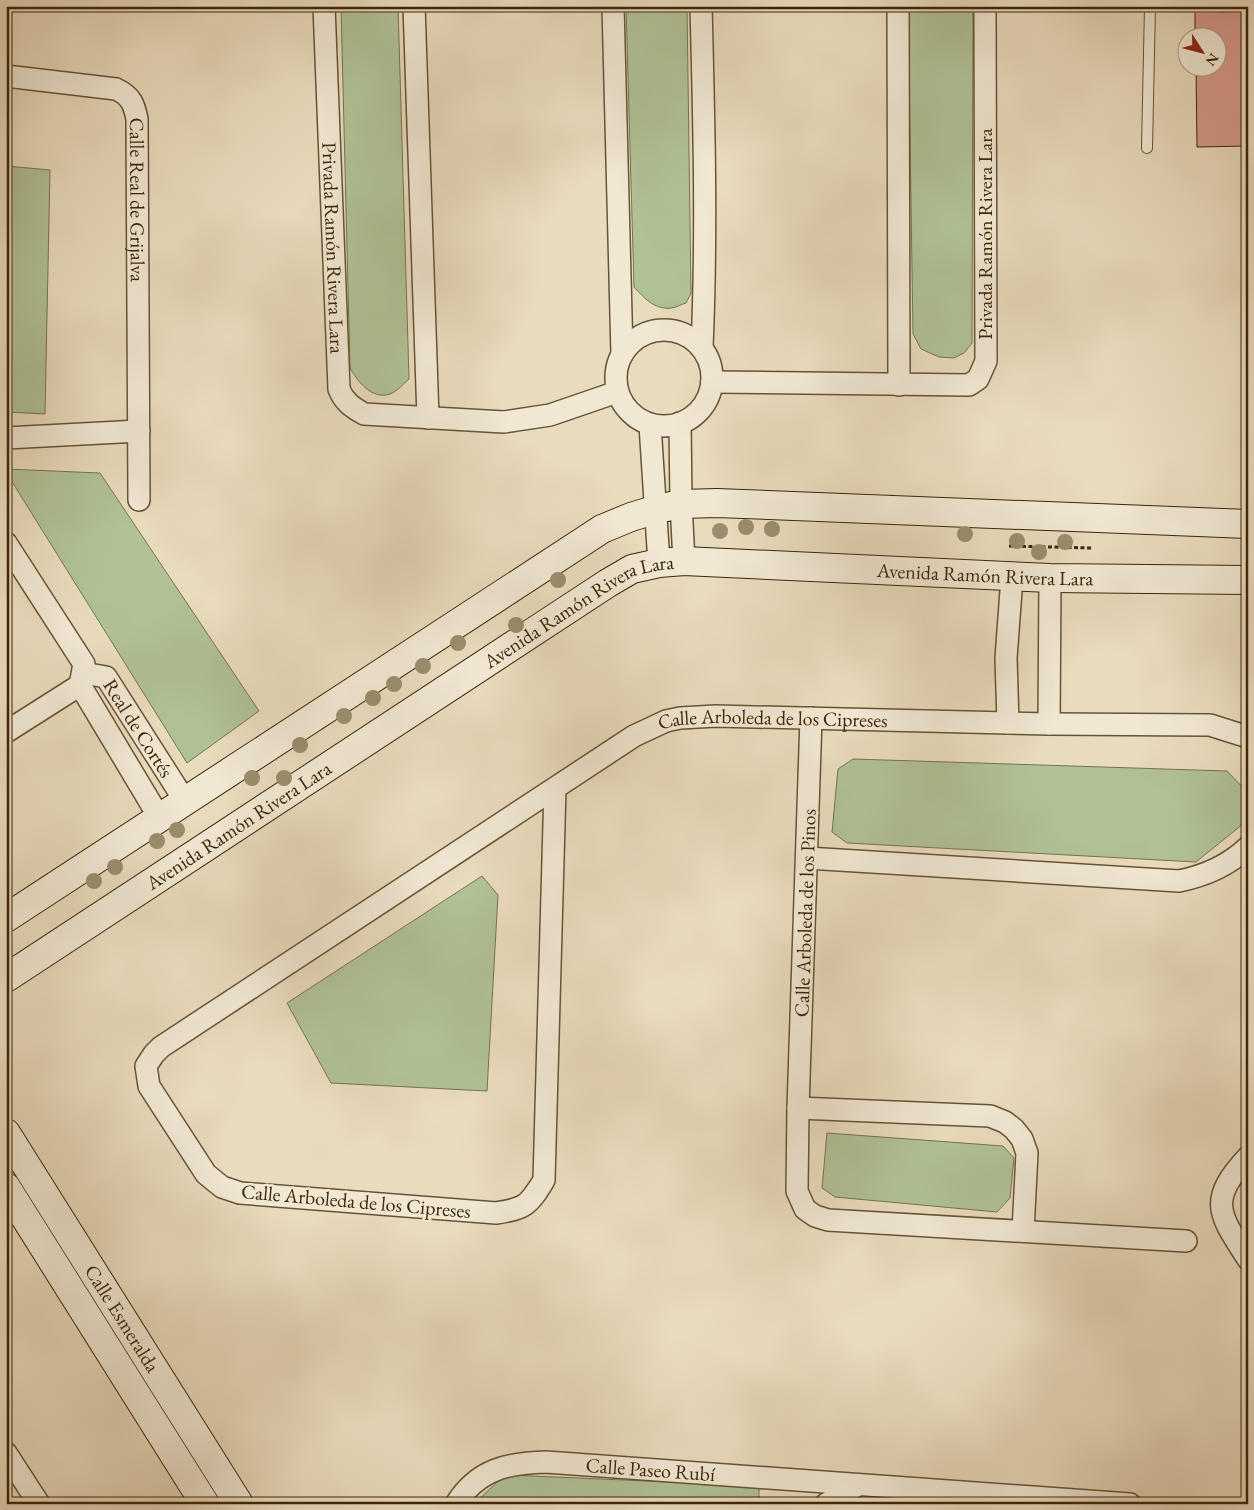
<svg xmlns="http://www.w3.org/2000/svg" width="1254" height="1510" viewBox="0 0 1254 1510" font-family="'EB Garamond',serif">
<defs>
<filter id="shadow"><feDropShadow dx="4.5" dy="-4.5" stdDeviation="1" flood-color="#0004"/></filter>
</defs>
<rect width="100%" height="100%" fill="#e9dbbd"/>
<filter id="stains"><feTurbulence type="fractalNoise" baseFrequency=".004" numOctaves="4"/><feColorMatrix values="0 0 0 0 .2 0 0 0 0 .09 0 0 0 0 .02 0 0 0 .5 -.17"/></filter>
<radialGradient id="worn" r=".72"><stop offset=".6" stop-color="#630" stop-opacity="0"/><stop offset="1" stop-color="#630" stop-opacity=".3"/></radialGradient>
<path fill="#b0c196" stroke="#76744f" d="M 341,6 L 398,6 L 409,379 C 404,383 397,392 390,394 C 372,400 358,382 350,368 Z
M 626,6 L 687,6 L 691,293 L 686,303 C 681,304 676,308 671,308 C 655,310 644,298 634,287 Z
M 908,6 L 973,6 L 972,343 L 964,353 L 954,358 L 939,357 L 921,349 L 913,334 Z
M 6,166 L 50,170 L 45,414 L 6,412 Z
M 6,469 L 100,473 L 259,711 L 187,763 L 6,472 Z
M 853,759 L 1227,771 L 1248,793 L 1248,820 L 1196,862 L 847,843 L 832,832 L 838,769 Z
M 482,876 L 498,895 L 487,1091 L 331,1083 L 287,1003 Z
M 827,1133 L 1003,1146 L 1014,1158 L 1010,1198 L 997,1212 L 835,1197 L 822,1188 Z
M 510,1475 L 759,1486 L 759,1504 L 474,1504 L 497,1482 Z"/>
<path fill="#d69a8a" stroke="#3c2708" filter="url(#shadow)" d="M 1195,6 L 1218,6 L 1219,12 L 1247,11 L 1248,146 L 1197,147 L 1196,68 L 1216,68 L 1216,38 L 1195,38 Z"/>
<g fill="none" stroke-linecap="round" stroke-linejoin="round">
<g stroke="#675435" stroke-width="12">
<path id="lane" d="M 1147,148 L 1150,6"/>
</g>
<g stroke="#675435" stroke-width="24">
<g id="street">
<path id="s1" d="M 324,6 L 339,389 C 344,402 352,407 364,414 L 504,422 L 550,415 L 617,392"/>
<path d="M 414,6 L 428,418"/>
<path d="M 613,6 L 622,354"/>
<path d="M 701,6 C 704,120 707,234 702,347"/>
<path d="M 898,6 L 899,385"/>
<path id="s2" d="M 6,76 L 116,89 C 131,96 134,104 137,119 L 139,500"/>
<circle cx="664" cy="378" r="48"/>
<path d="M 712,382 L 969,385 L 978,379 L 986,361 L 985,6"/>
<path d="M 680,423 L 681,504 L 684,561"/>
<path d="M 650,425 L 659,563"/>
<path d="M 6,438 L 139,431"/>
<path d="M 6,543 L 84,664 L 80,685 L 6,732"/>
<path id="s3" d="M 83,673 L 106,677 L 185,801"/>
<path d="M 80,685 L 159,817"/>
<path d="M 811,718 L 798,1108 L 797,1191 L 805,1209 L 815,1216 L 828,1220 L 1186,1241"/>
<path d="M 1008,723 L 1006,658 L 1012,577"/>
<path d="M 1049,724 L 1050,578"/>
<path id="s4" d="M 555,788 L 544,1180 C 529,1205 525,1209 496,1213 L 240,1193 L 222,1187 L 206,1174 L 149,1086 L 146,1066 L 154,1054 L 161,1047 L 634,736 L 666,721 L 680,718 L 716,716 L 1049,724 L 1210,725 L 1248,737"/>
<path d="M 807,858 L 1179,881 C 1204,876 1229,865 1248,847"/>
<path d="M 798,1108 L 990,1116 L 1005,1122 L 1014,1129 L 1022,1139 L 1027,1153 L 1023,1231"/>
<path d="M 1248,1157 C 1207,1201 1219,1214 1248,1259"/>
<path d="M 6,1453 L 39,1504"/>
<path id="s5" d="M 456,1504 C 478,1469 508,1463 546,1462 L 1130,1504"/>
<path d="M 826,1504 L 858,1485"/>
</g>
</g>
<g stroke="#3c2708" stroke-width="30">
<g id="secondary">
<path d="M 6,918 L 602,529 L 631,517 L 657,509 L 681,504 L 717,503 L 1248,524"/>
<path id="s6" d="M 6,978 L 608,583 L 632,569 L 659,563 L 684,561 L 1050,578 L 1248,580"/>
<path id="s7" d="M 6,1133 L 239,1504"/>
<path d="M 6,1187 L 205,1504"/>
</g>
</g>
<path stroke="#3c2708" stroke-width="3" stroke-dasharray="4 2.5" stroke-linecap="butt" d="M 1009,546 L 1092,548"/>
<use href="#lane" stroke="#f1e8d4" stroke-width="10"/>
<use href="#street" stroke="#f1e8d4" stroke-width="21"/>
<use href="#secondary" stroke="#f1e8d4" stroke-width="28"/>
</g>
<g fill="#9a8d6d">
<circle cx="746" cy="527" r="8"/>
<circle cx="772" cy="529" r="8"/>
<circle cx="720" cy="531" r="8"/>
<circle cx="965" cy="534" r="8"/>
<circle cx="1017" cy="541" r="8"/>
<circle cx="1065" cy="542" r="8"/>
<circle cx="1039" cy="552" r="8"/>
<circle cx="558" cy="580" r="8"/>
<circle cx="516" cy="625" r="8"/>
<circle cx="458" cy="643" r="8"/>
<circle cx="423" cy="666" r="8"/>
<circle cx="394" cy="684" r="8"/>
<circle cx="373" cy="698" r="8"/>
<circle cx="344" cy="716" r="8"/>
<circle cx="300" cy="745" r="8"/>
<circle cx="252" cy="778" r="8"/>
<circle cx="284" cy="778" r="8"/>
<circle cx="177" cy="830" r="8"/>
<circle cx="157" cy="841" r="8"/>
<circle cx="115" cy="867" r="8"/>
<circle cx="94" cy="881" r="8"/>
</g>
<g text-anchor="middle" stroke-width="5" stroke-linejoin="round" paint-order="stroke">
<g font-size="20" fill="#3c2708" stroke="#f1e8d4">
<text dy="7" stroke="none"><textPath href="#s2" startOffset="230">Calle Real de Grijalva</textPath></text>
<text transform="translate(985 234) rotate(-90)" y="7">Privada Ramón Rivera Lara</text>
<text dy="7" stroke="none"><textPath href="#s1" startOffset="242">Privada Ramón Rivera Lara</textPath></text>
<text dy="7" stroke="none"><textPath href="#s6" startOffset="1102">Avenida Ramón Rivera Lara</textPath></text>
<text dy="7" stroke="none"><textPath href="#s6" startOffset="682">Avenida Ramón Rivera Lara</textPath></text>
<text dy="7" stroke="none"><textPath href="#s4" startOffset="1608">Calle Arboleda de los Cipreses</textPath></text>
<text dy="7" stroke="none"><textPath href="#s3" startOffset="84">Real de Cortés</textPath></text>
<text dy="7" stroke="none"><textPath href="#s6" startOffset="278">Avenida Ramón Rivera Lara</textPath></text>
<text transform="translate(805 913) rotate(-88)" y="7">Calle Arboleda de los Pinos</text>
<text transform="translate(356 1201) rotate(5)" y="7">Calle Arboleda de los Cipreses</text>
<text dy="7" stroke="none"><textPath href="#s7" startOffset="219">Calle Esmeralda</textPath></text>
<text dy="7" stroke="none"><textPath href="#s5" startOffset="209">Calle Paseo Rubí</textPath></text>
</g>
</g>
<rect width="1254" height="1510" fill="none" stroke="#e9dbbd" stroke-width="25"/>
<rect x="8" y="8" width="1239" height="1495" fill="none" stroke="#3c2708" stroke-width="2.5"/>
<rect x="12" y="12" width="1229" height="1485" fill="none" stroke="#3c2708"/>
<g transform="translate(1202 52) rotate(126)"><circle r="24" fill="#f1e8d4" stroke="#a99b82"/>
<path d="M0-4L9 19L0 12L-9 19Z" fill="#8f2418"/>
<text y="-8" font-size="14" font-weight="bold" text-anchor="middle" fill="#3c2708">N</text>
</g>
<rect width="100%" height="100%" filter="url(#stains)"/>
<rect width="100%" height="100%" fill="url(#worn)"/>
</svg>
